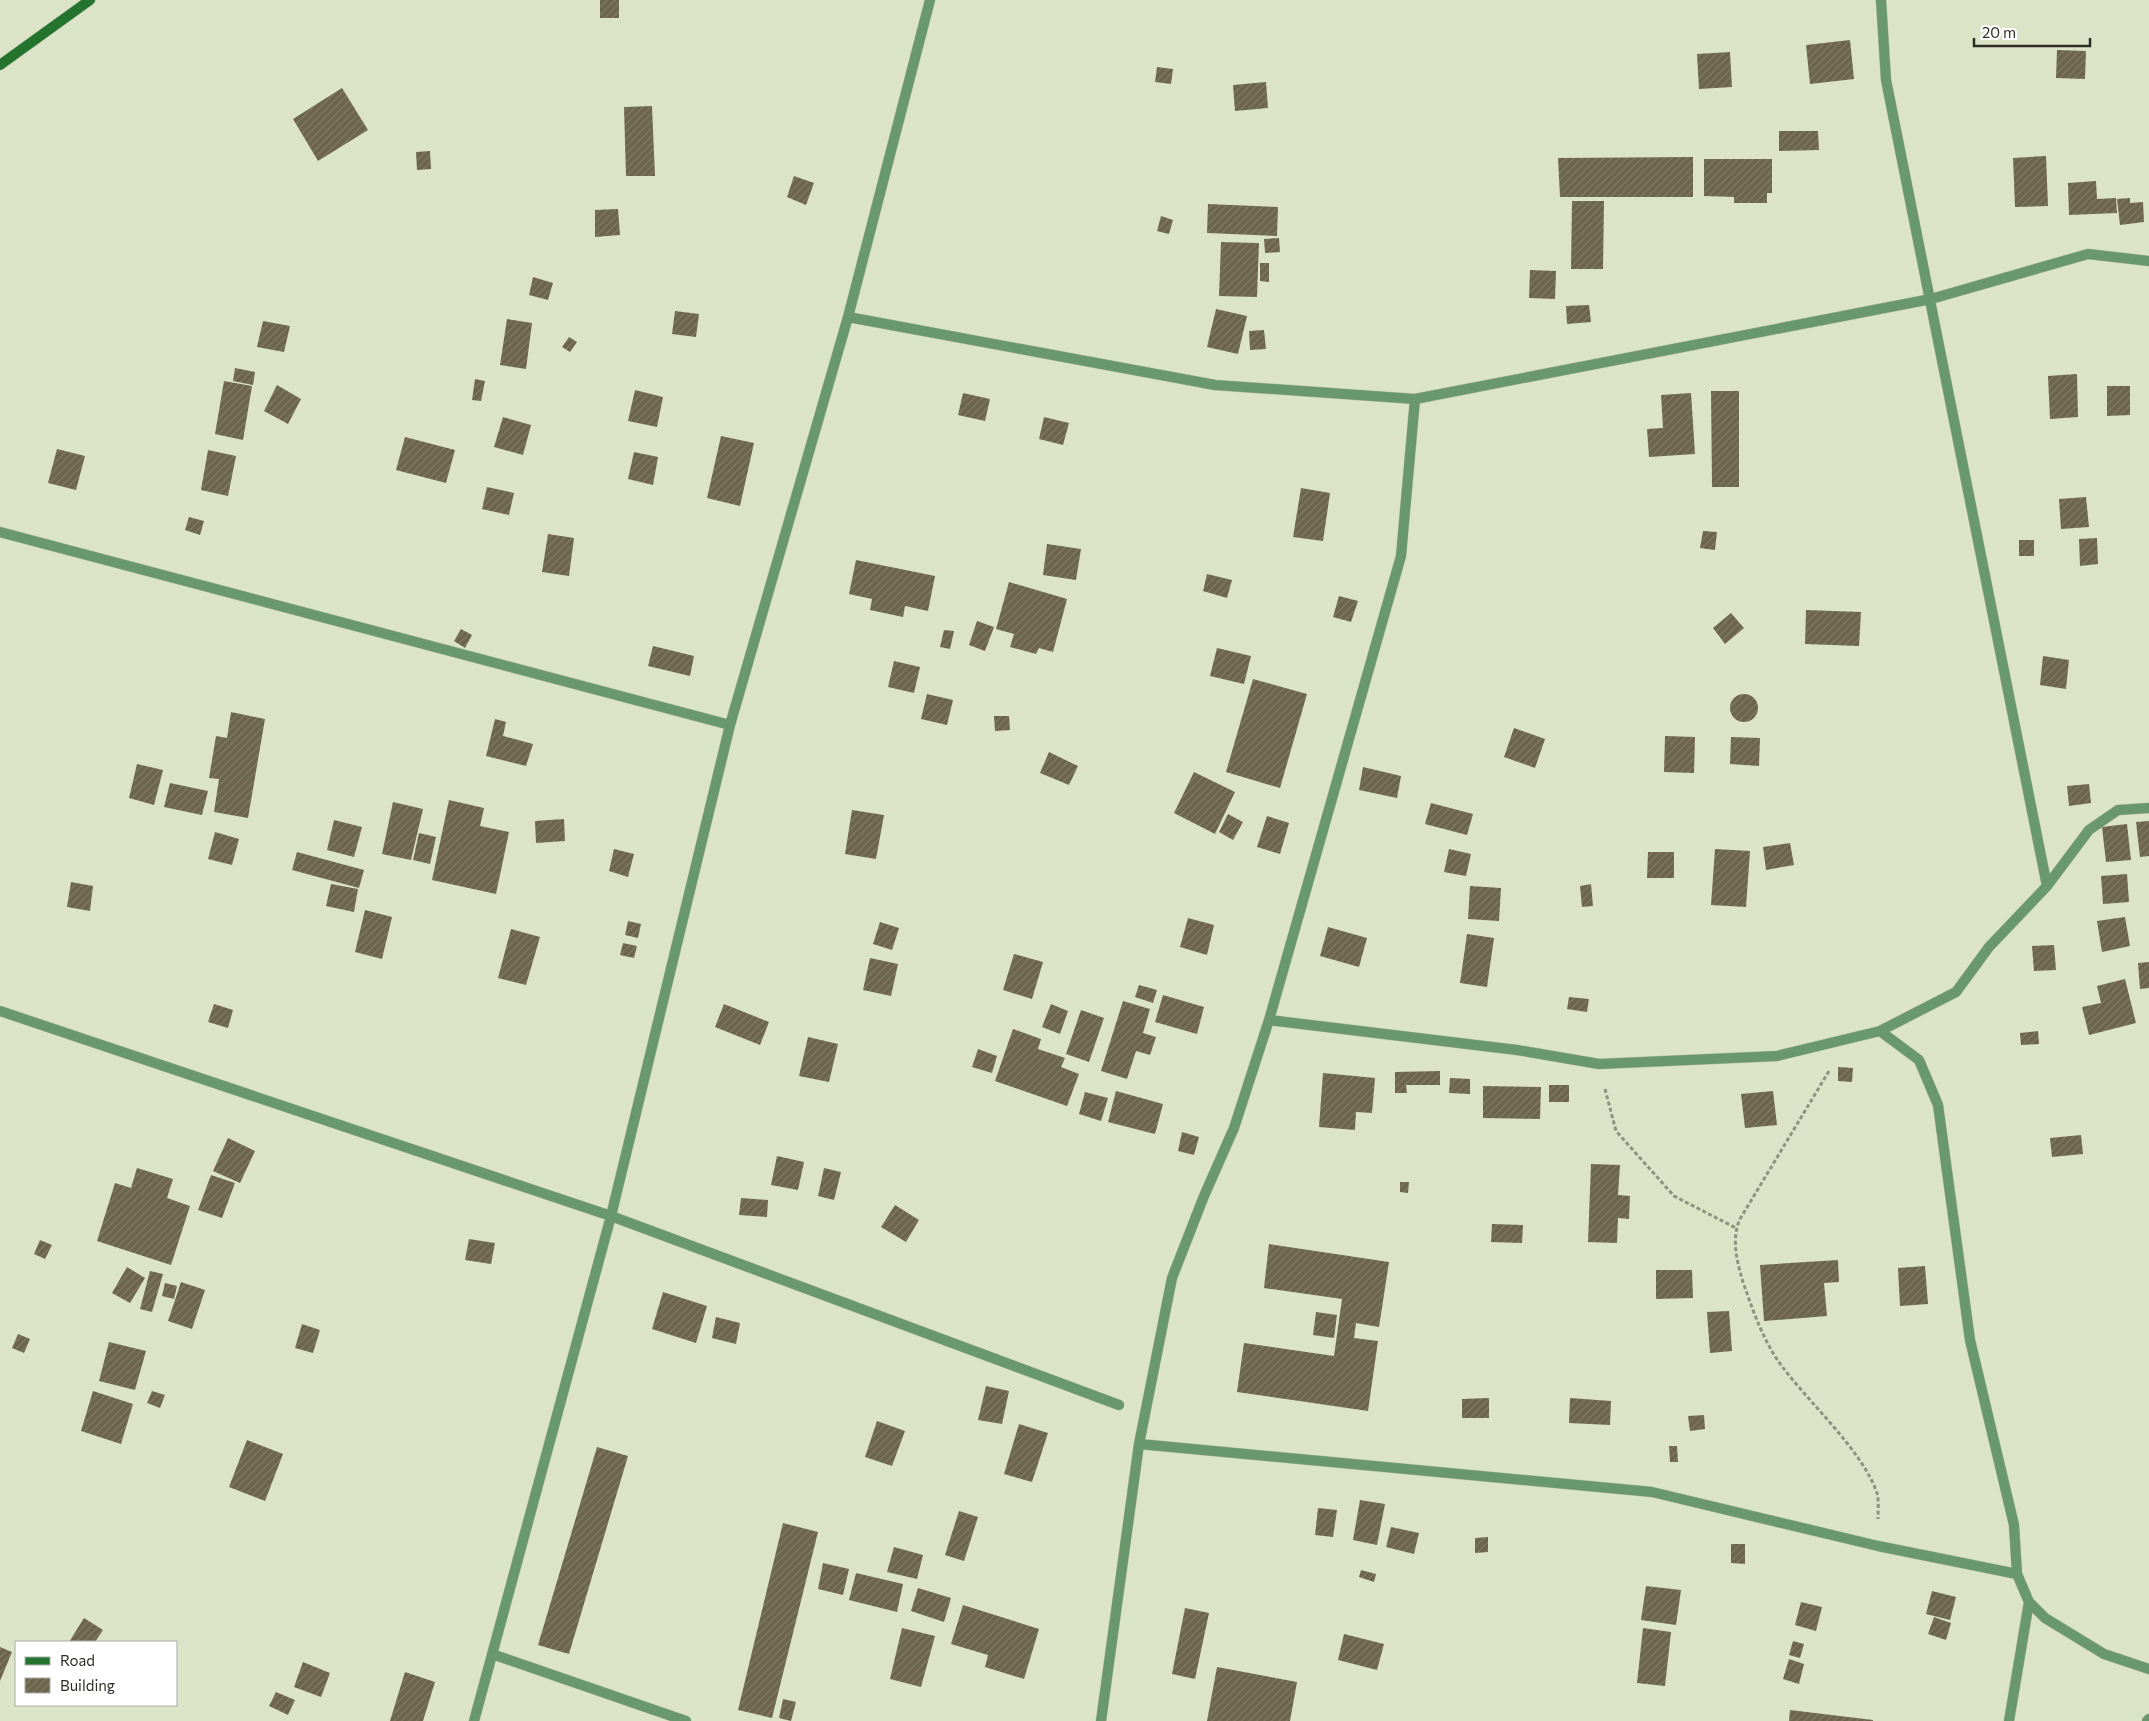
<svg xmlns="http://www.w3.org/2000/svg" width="2149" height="1721" viewBox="0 0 2149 1721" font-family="Commissioner,sans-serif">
<defs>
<pattern id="building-hatch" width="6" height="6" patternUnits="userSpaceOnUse" patternTransform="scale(1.25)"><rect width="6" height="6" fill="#6c644b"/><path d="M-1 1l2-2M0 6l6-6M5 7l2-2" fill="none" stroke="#817b68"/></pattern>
</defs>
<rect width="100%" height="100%" fill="#dce4c8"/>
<path fill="url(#building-hatch)" d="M 600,0 L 619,0 L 619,18 L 600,18 Z
M 1850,40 L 1854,79 L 1810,84 L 1806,45 Z
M 2057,50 L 2086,51 L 2085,79 L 2056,78 Z
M 1730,52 L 1732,87 L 1699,89 L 1697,54 Z
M 1157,67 L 1173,69 L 1171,84 L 1155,82 Z
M 1266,82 L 1268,108 L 1235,111 L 1233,85 Z
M 342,88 L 368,130 L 318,161 L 293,119 Z
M 652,106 L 655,176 L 626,176 L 624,107 Z
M 1779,131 L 1818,131 L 1819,150 L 1779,151 Z
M 430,151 L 431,169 L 417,170 L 416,152 Z
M 2046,156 L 2048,206 L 2015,207 L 2013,158 Z
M 1693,157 L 1693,197 L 1560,197 L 1558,158 Z
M 1704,159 L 1772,159 L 1772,193 L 1767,193 L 1767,203 L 1734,203 L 1734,197 L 1704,196 Z
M 794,176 L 814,183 L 806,205 L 787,197 Z
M 2096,181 L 2097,199 L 2116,198 L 2117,213 L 2069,215 L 2068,183 Z
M 2130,198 L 2130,203 L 2143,202 L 2144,222 L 2120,225 L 2117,199 Z
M 1572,201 L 1604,201 L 1603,269 L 1571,269 Z
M 1208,204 L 1278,207 L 1277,236 L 1207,233 Z
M 618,209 L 620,235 L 595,237 L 595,210 Z
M 1161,216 L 1173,220 L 1169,234 L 1157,231 Z
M 1279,238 L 1280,252 L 1265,253 L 1264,239 Z
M 1221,242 L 1259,243 L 1257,297 L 1219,296 Z
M 1260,263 L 1269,263 L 1269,282 L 1260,281 Z
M 1530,270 L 1556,271 L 1555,299 L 1529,298 Z
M 533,277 L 553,283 L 548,300 L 529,295 Z
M 1589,305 L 1591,322 L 1567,324 L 1566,306 Z
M 1216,309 L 1247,316 L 1238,354 L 1207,347 Z
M 675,311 L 699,314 L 696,337 L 672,334 Z
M 507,319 L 532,323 L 526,369 L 500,365 Z
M 263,321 L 290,326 L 284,352 L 257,347 Z
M 1264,330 L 1266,349 L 1250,350 L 1249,331 Z
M 569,337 L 577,342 L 570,352 L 562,347 Z
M 235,368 L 255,372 L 253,385 L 233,381 Z
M 2077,374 L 2078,417 L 2050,419 L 2048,376 Z
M 475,379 L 485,381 L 481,401 L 472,400 Z
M 224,381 L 252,386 L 243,440 L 215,434 Z
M 277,385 L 301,399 L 288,424 L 264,411 Z
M 2107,386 L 2130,386 L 2130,415 L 2107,416 Z
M 635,390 L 663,397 L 657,427 L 628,421 Z
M 1711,391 L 1739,391 L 1739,487 L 1712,487 Z
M 963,393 L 990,399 L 985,421 L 958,415 Z
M 1691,393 L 1695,454 L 1649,457 L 1647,429 L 1663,428 L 1661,395 Z
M 503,417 L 531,425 L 523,455 L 494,447 Z
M 1044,417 L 1069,423 L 1063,445 L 1039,439 Z
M 721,436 L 754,443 L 740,506 L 707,498 Z
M 405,437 L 455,450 L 446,483 L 396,470 Z
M 57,449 L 85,456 L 76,490 L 48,483 Z
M 208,450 L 236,456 L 228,496 L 201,490 Z
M 634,452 L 658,457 L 653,485 L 628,479 Z
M 487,487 L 514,493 L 509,515 L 482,509 Z
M 1301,488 L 1330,493 L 1323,541 L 1293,537 Z
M 2086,497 L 2089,527 L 2061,529 L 2059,499 Z
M 189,517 L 204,521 L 200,535 L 185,530 Z
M 1703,531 L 1717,532 L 1715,550 L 1700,548 Z
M 548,534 L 574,538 L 569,576 L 542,572 Z
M 2097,538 L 2098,564 L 2080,566 L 2079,539 Z
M 2019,540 L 2034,540 L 2034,556 L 2019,556 Z
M 1047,544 L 1081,549 L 1076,580 L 1043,575 Z
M 856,560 L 935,576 L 928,611 L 905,606 L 903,617 L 870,610 L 872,599 L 849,594 Z
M 1207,574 L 1232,580 L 1227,598 L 1203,591 Z
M 1009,582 L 1067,599 L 1053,652 L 1039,648 L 1036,654 L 1010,647 L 1014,634 L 996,629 Z
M 1339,596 L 1358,601 L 1351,622 L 1333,617 Z
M 1806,610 L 1861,612 L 1859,646 L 1805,644 Z
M 1731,613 L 1744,628 L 1725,644 L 1713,628 Z
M 977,621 L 994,627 L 985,651 L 969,645 Z
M 461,629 L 472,635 L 465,648 L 454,641 Z
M 944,630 L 954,631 L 950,649 L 940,647 Z
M 653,646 L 694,656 L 690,676 L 648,666 Z
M 1217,648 L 1251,656 L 1244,684 L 1210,676 Z
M 2043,656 L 2069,660 L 2066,689 L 2040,685 Z
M 894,661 L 920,667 L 914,693 L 888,687 Z
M 1253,679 L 1307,694 L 1280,788 L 1226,772 Z
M1730 708a14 14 0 1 1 28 0a14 14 0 1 1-28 0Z
M 927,694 L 953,700 L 947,725 L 921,719 Z
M 231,712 L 265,719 L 248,818 L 214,812 L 219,779 L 209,778 L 216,736 L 227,738 Z
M 994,716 L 1009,716 L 1010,730 L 995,731 Z
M 495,719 L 506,722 L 503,736 L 533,744 L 526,766 L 486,756 Z
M 1514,728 L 1545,739 L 1535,768 L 1504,757 Z
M 1665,736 L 1695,737 L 1694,773 L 1664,772 Z
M 1731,737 L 1760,738 L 1759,766 L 1730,764 Z
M 1049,752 L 1078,766 L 1069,785 L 1040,773 Z
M 137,764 L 163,770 L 154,805 L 129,798 Z
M 1363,767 L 1401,776 L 1397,798 L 1359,790 Z
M 1194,772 L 1235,792 L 1215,834 L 1174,813 Z
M 170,783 L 208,791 L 202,815 L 164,807 Z
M 2089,784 L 2091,803 L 2069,806 L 2067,786 Z
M 449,800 L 484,808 L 480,826 L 509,832 L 496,894 L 432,880 Z
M 393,802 L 423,809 L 411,860 L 382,854 Z
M 1431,803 L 1473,814 L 1467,835 L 1425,824 Z
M 852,810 L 884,815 L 876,859 L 845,854 Z
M 1228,814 L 1243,822 L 1233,840 L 1219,832 Z
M 1267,816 L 1289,823 L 1280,854 L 1257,847 Z
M 564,819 L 565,841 L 536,843 L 535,821 Z
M 334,820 L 362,827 L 354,857 L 327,850 Z
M 2149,821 L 2149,856 L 2140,857 L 2136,822 Z
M 2127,824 L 2131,860 L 2106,862 L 2102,827 Z
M 215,832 L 239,839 L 232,865 L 208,859 Z
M 419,833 L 436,837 L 430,864 L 413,860 Z
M 1790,843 L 1794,865 L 1766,870 L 1763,847 Z
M 614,849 L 634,854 L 628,877 L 609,871 Z
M 1449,849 L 1471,854 L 1466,876 L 1444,872 Z
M 1715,849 L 1750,851 L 1746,907 L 1711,905 Z
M 297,852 L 364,870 L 359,888 L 292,870 Z
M 1648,852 L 1674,852 L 1674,878 L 1647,878 Z
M 2127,874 L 2129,902 L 2103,904 L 2101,876 Z
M 71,882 L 93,886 L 90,911 L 67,907 Z
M 331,884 L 358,889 L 354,912 L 326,906 Z
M 1591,884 L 1593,906 L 1582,907 L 1580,886 Z
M 1470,886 L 1501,888 L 1499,921 L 1468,919 Z
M 365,910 L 392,917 L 382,959 L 355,952 Z
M 2125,917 L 2130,946 L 2102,952 L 2097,921 Z
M 1188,918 L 1214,925 L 1207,955 L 1180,947 Z
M 628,921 L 641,924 L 638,938 L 625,935 Z
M 880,922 L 899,928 L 892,950 L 873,944 Z
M 1328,927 L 1367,938 L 1359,967 L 1320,956 Z
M 511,929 L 540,937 L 526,985 L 498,978 Z
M 1467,934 L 1494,938 L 1487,987 L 1460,983 Z
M 623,943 L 637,946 L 634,958 L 620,955 Z
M 2054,945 L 2056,970 L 2034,971 L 2032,946 Z
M 1014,954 L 1043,962 L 1032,999 L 1003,990 Z
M 870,958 L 898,964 L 891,996 L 863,990 Z
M 2149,962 L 2149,988 L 2140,989 L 2138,963 Z
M 2125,979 L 2136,1023 L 2089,1035 L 2082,1007 L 2101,1003 L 2097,986 Z
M 1139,985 L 1157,990 L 1153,1003 L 1135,997 Z
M 1163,995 L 1204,1007 L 1197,1034 L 1155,1022 Z
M 1569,997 L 1589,999 L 1587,1012 L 1567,1009 Z
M 1123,1001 L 1150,1009 L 1143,1033 L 1156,1037 L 1150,1055 L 1136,1051 L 1127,1079 L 1101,1071 Z
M 214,1004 L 233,1010 L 228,1028 L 208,1022 Z
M 724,1004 L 769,1022 L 760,1045 L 715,1027 Z
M 1051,1004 L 1068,1011 L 1060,1034 L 1042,1027 Z
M 1081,1010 L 1104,1018 L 1089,1062 L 1066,1054 Z
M 1013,1029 L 1041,1039 L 1038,1049 L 1065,1058 L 1061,1067 L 1079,1074 L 1067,1106 L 995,1081 Z
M 2038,1031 L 2039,1044 L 2021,1045 L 2020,1033 Z
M 808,1037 L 838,1044 L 829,1082 L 799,1076 Z
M 978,1049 L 997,1056 L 992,1073 L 972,1067 Z
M 1838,1067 L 1853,1068 L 1852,1082 L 1838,1081 Z
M 1440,1071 L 1440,1085 L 1406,1085 L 1407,1093 L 1395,1093 L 1395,1072 Z
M 1323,1073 L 1375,1078 L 1372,1113 L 1356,1112 L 1355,1130 L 1319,1127 Z
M 1450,1078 L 1470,1079 L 1470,1094 L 1449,1093 Z
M 1549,1085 L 1569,1085 L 1569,1102 L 1549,1102 Z
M 1483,1086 L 1541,1087 L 1540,1119 L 1483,1118 Z
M 1116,1091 L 1163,1104 L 1155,1134 L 1108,1122 Z
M 1773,1091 L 1777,1125 L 1745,1128 L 1741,1094 Z
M 1085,1092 L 1108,1098 L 1101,1121 L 1079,1114 Z
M 1182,1132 L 1199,1137 L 1194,1155 L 1178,1151 Z
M 2081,1135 L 2083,1154 L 2052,1157 L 2050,1138 Z
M 228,1138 L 255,1151 L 240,1183 L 213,1171 Z
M 777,1156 L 804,1162 L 798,1190 L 771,1185 Z
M 1591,1164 L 1620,1165 L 1618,1195 L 1630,1196 L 1629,1219 L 1618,1218 L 1617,1243 L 1588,1242 Z
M 137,1168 L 173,1179 L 167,1198 L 190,1206 L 171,1265 L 97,1241 L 115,1183 L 131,1188 Z
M 824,1168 L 841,1172 L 834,1200 L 818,1196 Z
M 211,1175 L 235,1183 L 222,1218 L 198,1210 Z
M 1400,1182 L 1409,1182 L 1408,1193 L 1400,1192 Z
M 741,1198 L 768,1200 L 767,1217 L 739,1215 Z
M 895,1205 L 919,1220 L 906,1242 L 881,1227 Z
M 1492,1224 L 1523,1225 L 1522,1243 L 1491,1242 Z
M 469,1239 L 495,1243 L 491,1264 L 465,1260 Z
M 40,1240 L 52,1245 L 45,1259 L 34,1254 Z
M 1269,1244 L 1389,1262 L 1379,1327 L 1356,1323 L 1354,1338 L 1378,1341 L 1368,1411 L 1237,1392 L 1244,1343 L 1334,1356 L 1342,1299 L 1264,1288 Z
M 1838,1260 L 1839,1282 L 1824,1283 L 1827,1316 L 1764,1321 L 1760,1265 Z
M 1925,1266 L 1928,1304 L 1900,1306 L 1898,1268 Z
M 127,1267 L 145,1278 L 130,1303 L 112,1293 Z
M 1656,1270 L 1692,1270 L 1693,1298 L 1656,1299 Z
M 150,1271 L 163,1274 L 152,1312 L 140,1309 Z
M 181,1282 L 205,1290 L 192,1329 L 168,1321 Z
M 165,1283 L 177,1286 L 174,1299 L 162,1296 Z
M 663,1292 L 707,1306 L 696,1343 L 652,1329 Z
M 1729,1311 L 1732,1351 L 1710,1353 L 1707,1312 Z
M 1316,1312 L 1337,1315 L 1334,1338 L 1313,1335 Z
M 716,1317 L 740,1323 L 736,1344 L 712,1338 Z
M 302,1324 L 320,1330 L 313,1353 L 295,1348 Z
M 18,1334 L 30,1339 L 24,1353 L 12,1348 Z
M 109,1342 L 146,1351 L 135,1390 L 99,1381 Z
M 986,1386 L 1009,1391 L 1002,1424 L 978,1420 Z
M 93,1391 L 133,1404 L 121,1444 L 81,1431 Z
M 152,1391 L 165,1395 L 160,1408 L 147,1403 Z
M 1489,1398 L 1489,1418 L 1462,1418 L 1462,1399 Z
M 1570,1398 L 1611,1401 L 1610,1425 L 1569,1423 Z
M 1704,1415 L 1705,1429 L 1690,1431 L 1688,1416 Z
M 877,1421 L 905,1431 L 892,1466 L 865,1457 Z
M 1019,1424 L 1048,1433 L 1032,1482 L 1004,1474 Z
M 247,1440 L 283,1454 L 265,1501 L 229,1487 Z
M 1669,1446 L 1677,1446 L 1678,1462 L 1670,1462 Z
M 597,1447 L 628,1456 L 569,1654 L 538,1645 Z
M 1360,1500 L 1385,1504 L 1377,1545 L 1353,1540 Z
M 1318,1508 L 1337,1510 L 1333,1537 L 1315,1535 Z
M 959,1511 L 978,1517 L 964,1561 L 945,1555 Z
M 783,1523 L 818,1532 L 772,1718 L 738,1710 Z
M 1391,1527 L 1419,1533 L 1414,1554 L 1386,1547 Z
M 1488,1537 L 1488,1552 L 1475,1553 L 1475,1538 Z
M 1731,1544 L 1745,1544 L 1745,1564 L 1731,1563 Z
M 894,1547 L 923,1555 L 917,1579 L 887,1572 Z
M 823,1563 L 849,1569 L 843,1595 L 818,1589 Z
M 1361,1570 L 1376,1574 L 1374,1582 L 1359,1577 Z
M 856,1573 L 903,1584 L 897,1612 L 849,1600 Z
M 1646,1586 L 1681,1590 L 1676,1625 L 1641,1620 Z
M 918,1588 L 951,1598 L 944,1622 L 911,1611 Z
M 1932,1591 L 1956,1597 L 1950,1620 L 1926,1614 Z
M 1801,1602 L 1822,1607 L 1816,1631 L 1795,1625 Z
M 963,1605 L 1039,1629 L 1024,1679 L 985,1667 L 988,1655 L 951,1644 Z
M 1185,1608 L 1209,1613 L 1195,1679 L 1172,1674 Z
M 1934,1617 L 1951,1623 L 1946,1640 L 1928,1634 Z
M 84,1618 L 103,1630 L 95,1642 L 69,1642 Z
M 902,1628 L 935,1636 L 921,1687 L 890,1679 Z
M 1643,1628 L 1671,1632 L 1665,1686 L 1637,1683 Z
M 1344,1634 L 1384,1644 L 1377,1670 L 1338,1660 Z
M 1793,1641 L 1804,1644 L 1800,1658 L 1789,1655 Z
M 0,1647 L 12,1652 L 0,1681 Z
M 1789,1659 L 1804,1664 L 1799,1684 L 1783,1679 Z
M 303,1662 L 330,1673 L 321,1697 L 294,1687 Z
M 1217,1667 L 1297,1682 L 1290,1721 L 1207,1721 Z
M 405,1672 L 435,1682 L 423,1721 L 390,1721 Z
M 276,1692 L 295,1700 L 288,1715 L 269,1706 Z
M 783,1699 L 796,1702 L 791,1721 L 779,1718 Z
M 1790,1710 L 1873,1720 L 1873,1721 L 1789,1721 Z"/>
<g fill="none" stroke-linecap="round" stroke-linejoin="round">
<g stroke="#b9c0a7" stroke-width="11">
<path id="street" d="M 1881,0 L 1886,80 L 2047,886
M 848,317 L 1215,385 L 1415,399 L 1931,299 L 2088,254 L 2149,261
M 0,532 L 730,725
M 0,1011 L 611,1216 L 1119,1405
M 1269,1020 L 1517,1050 L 1599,1064 L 1777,1056 L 1880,1031 L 1956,992 L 1989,947 L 2047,886 L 2089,830 L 2118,810 L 2149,808
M 1880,1031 L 1919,1060 L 1938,1105 L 1970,1340 L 2014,1525 L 2017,1574 L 2029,1602 L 2045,1618 L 2104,1654 L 2149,1669
M 1139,1444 L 1652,1492 L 1878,1546 L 2017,1574
M 492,1654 L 686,1721
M 474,1721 L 611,1216 L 730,725 L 848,317 L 930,0
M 1101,1721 L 1139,1444 L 1172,1278 L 1204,1196 L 1234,1128 L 1269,1020 L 1401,556 L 1415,399
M 2009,1721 L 2029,1602
M 2147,1721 L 2149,1719"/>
</g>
<g stroke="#b9c0a7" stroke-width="11">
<path id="secondary" d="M 0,65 L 90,0"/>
</g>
<path stroke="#8e937f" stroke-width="3" stroke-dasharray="4 2.5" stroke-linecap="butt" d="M 1829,1071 L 1740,1219 C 1731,1239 1737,1262 1743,1282 C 1753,1311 1763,1340 1781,1365 C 1809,1403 1862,1450 1877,1493 C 1879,1500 1878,1511 1878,1519
M 1605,1089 L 1616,1131 L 1674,1196 L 1736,1228"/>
<use href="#street" stroke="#68986b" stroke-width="10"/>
<use href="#secondary" stroke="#247430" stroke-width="10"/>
</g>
<rect x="15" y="1641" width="162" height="65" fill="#ffffff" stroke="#ababa7"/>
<rect x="25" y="1657" width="25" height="8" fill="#247430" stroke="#ababa7"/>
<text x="60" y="1666" font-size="15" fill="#2c2e24">Road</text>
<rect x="25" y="1678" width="25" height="15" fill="url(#building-hatch)" stroke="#ababa7"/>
<text x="60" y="1691" font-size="15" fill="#2c2e24">Building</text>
<path d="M1974 38v8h116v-8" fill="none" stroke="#2c2e24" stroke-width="2.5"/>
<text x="1982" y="38" font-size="15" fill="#2c2e24" stroke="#ffffff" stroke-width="4" paint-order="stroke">20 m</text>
</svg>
